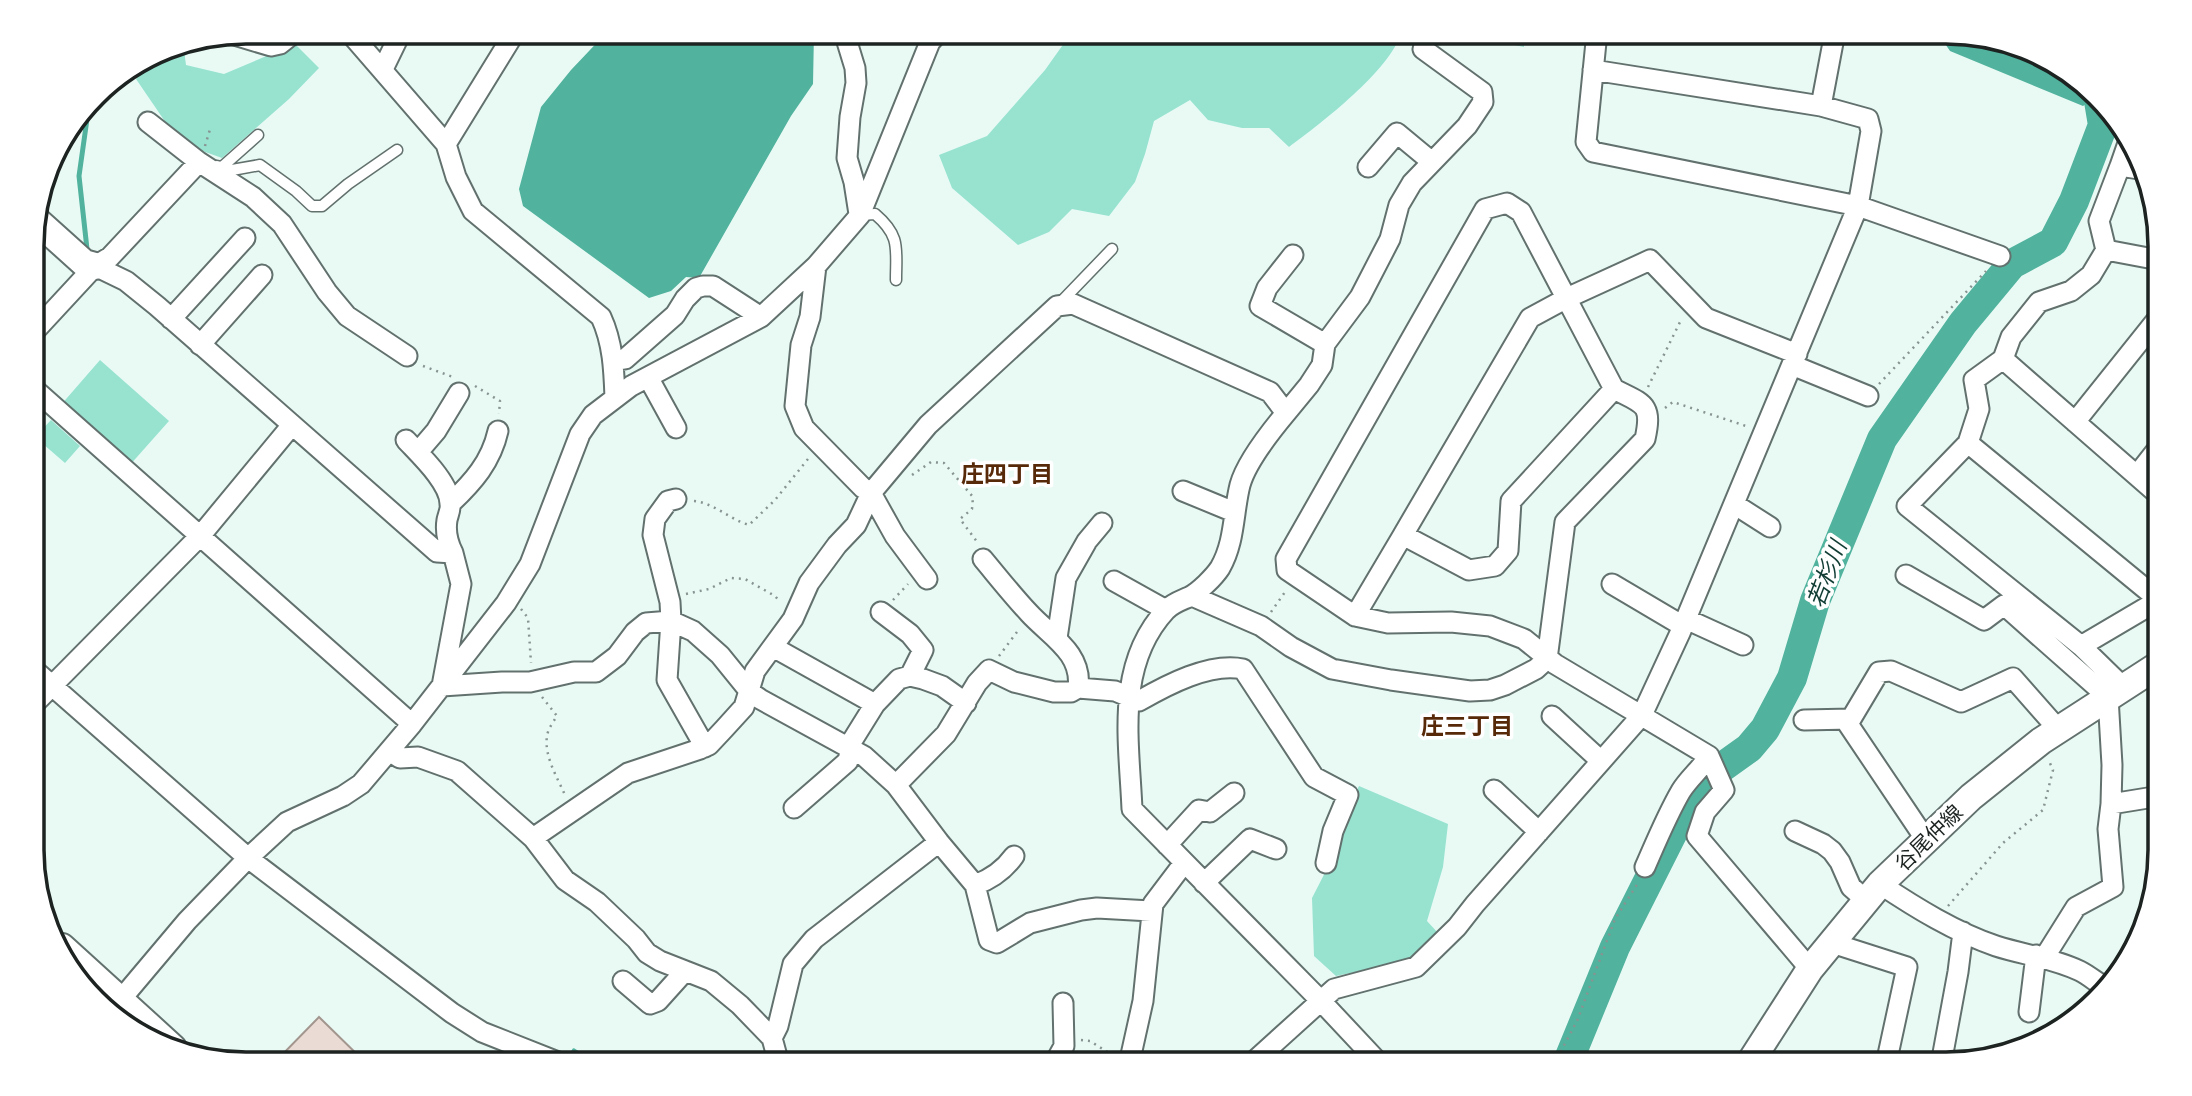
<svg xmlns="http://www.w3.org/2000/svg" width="2192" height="1096" viewBox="0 0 2192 1096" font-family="'Sofia Sans Condensed','Noto Sans JP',sans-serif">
<rect width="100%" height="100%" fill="#e9faf5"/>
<path fill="#97e3d0" d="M 1072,32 L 1402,32 C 1389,71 1323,122 1289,147 L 1269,128 L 1242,128 L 1208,120 L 1190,100 L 1154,121 L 1145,154 L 1135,182 L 1109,216 L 1072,209 L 1049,232 L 1018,245 L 952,188 L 939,155 L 987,136 L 1045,70 Z
M 1483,32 L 1524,32 L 1524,47 L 1481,38 Z
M 192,42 L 184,50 L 186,65 L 224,74 L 295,44 L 319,68 L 289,99 L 222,158 L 183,144 L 164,120 L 136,79 L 148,58 L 164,48 Z
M 100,360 L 169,421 L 129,466 L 60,406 Z
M 51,420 L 80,446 L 65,463 L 35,437 Z
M 1359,786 L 1448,824 L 1443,867 L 1427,921 L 1438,933 L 1412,960 L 1336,976 L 1314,956 L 1312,898 L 1331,861 L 1336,833 Z"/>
<path fill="#51b29d" d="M 607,32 L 814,32 L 813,84 L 791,116 L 699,278 L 686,277 L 671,291 L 649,298 L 523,206 L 519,189 L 541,107 L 571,70 Z
M 1937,32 L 1947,32 L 2041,53 L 2095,98 L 2083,106 L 1950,51 Z"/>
<path fill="#0003" d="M 319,1020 L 365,1064 L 275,1064 Z"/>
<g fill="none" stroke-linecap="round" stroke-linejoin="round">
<path stroke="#51b29d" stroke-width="5" d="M 89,105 L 79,176 L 87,249 L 90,253
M 574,1051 L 594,1064"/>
<path stroke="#51b29d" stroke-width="30" d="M 1567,1064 L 1615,947 L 1677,824 L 1707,778 L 1749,748 L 1765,729 L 1792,678 L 1815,601 L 1882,439 L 1963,323 L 2012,264 L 2053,242 L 2074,201 L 2103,125 L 2099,101"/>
</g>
<path fill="#eadcd5" stroke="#a3968f" stroke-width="2" d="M 319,1017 L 367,1064 L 273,1064 Z"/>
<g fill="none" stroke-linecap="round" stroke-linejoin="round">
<g stroke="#62716d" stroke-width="13">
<path id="lane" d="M 217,166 L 232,170 L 260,165 L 296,191 L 312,206 L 322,206 L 348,184 L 397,150
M 222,167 L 258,135
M 860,215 L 875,214 C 901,236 896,249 896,280
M 1060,303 L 1112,249"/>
</g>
<g stroke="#62716d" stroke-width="23">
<path id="street" d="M 349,32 L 446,144 L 456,177 L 473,211 L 601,317 C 613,343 614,370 615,398
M 844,32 L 855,68 L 856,83 L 850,117 L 847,158 L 854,182 L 859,214
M 1597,32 L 1586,142 L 1593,152 L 1858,206 L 2000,256
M 231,34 L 271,46 L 280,44 L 295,32
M 383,69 L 401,32
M 1821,106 L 1835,32
M 148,122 L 199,162 L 253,197 L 282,224 L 327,292 L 347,316 L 407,356
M 446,144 L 515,32
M 2120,166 L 2128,143
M 1368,167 L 1397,133 L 1432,162
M 2139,169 L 2120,166 L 2099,221 L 2106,250 L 2159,260
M 1293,255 L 1267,288 L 1260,306 L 1325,344
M 95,266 L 126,281 L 157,306 L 437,552 L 453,553 L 461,584 L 442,686 L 502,682 L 530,682 L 574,672 L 596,672 L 617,656 L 635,632 L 646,623 L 671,621 L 693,631 L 720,655 L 750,692 L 760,699 L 864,756 L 896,785 L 939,842 L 975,885 L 989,940 L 997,943 L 1030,923 L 1081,910 L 1097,908 L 1151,911
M 816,266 L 810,317 L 801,345 L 795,406 L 804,428 L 863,488 L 871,493 L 895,536 L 927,579
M 171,319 L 245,238
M 32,334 L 95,266 L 110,257 L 199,162
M 200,345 L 262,275
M 2003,359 L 2011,337 L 2039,302 L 2071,291 L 2091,275 L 2106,250
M 613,361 L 625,359 L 675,315 L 685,299 L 696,288 L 703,286 L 713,286 L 761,317
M 1792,365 L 1868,396
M 648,377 L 676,428
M 32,387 L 412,724
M 1286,413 L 1309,385 L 1322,365 L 1325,344 L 1360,297 L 1390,239 L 1399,205 L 1412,183 L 1467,126 L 1483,102 L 1482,92 L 1423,49
M 2075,422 L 2159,317
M 406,440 C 420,455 450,483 450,504 C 451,509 448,515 447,520 C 445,532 448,543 453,553
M 1968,443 L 2159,600 L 2081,646 L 1907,506 L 1968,443 L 1979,409 L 1974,380 L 2003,359 L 2159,495
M 418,452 L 436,431 L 459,393
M 2137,475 L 2159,447
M 1183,491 L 1234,512
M 676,499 L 668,501 L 655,519 L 653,535 L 670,602 L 671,621 L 667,680 L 705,747
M 451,503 C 473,482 491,462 498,431
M 1734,504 L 1770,527
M 1403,535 L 1530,318 L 1567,298 L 1650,260 L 1706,318 L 1797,354
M 983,559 C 998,577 1013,596 1029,613 C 1050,636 1083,653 1078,688
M 1906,575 L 1984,620 L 2004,605 L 2108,697 L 2112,765 L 2111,804 L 2160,796
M 1114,581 L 1166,610
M 1612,584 L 1683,626
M 1192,596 L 1261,626 L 1291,647 L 1332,669 L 1391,680 L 1470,691 L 1490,690 L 1505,685 L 1536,669 L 1547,659 L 1565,522 L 1645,439 C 1653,403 1643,404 1614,389
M 881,612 L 910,634 L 923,650 L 910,676
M 1355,616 L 1403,535 L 1469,570 L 1495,566 L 1508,551 L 1511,501 L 1614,389 L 1521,212 L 1507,203 L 1485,209 L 1286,559 L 1287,570 L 1355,616 L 1388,623 L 1451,622 L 1490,626 L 1524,639 L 1555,664 L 1709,756 L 1724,790 L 1705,812 L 1697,836 L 1810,969
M 1686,619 L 1743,645
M 1057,638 L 1066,578 L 1087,541 L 1102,523
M 2081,646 L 2123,687
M 773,647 L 875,704
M 33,669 L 248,858 L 452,1013 L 482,1032 L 563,1064
M 33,705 L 201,535 L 292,425
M 1552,716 L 1601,761
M 1804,720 L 1851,719
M 389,751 L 400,758 L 418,757 L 457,771 L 533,838 L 565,880 L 597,902 L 636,939 L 647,953 L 660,961 L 711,981 L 740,1005 L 772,1038 L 779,1064
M 896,785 L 946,734 L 977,683 L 989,670 L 1014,682 L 1054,692 L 1071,692 L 1078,688 L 1115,691 L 1139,701 C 1167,685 1210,662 1243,669 L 1314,777 L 1348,795 L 1333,831 L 1326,863
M 1494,790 L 1539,832
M 794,808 L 848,761 L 852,741 L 875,704 L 899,679 L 910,676 L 923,679 L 942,686 L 966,703
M 1795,831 L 1823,844 L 1832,851 L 1840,862 L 1851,887 L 1867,901
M 533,838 L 628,773 L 700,749 L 709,745 L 724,729 L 744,707 L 755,671 L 793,619 L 809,583 L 837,545 L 856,525 L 871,493 L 928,425 L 1057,306 L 1073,304 L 1270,392 L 1286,413 C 1271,431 1246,463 1240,485 C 1233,513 1235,542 1220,568 C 1214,577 1199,592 1189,597 C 1180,601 1173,603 1166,610 C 1115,665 1129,740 1132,809 L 1320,1000 L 1380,1064
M 1926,840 L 1848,724 L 1879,672 L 1891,671 L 1961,702 L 2013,678 L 2058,729
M 1167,845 L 1199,810 L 1210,812 L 1234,793
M 1645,867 C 1656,842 1667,815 1681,791 C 1689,778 1701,769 1709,756
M 1204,883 L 1250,839 L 1276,849
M 1880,884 C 1916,908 1955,932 1996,946 C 2024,955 2053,958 2080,971 C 2088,975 2095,981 2103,986
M 975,885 C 991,879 1004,870 1014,856
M 1832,943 L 1907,967 L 1886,1064
M 2044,958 L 2076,907 L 2113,887 L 2108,829 L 2111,804
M 623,981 L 650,1004 L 658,1001 L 685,971
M 112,1010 L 187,921 L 248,858 L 287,822 L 343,796 L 361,784 L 412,724 L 506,603 L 530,564 L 580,434 L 593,415 L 631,386 L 761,317 L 816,266 L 860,215 L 930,42 L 939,32
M 2029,1012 L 2036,955
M 772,1038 L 778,1026 L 793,964 L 814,939 L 939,842
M 1054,1064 L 1064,1046 L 1063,1003
M 1129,1064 L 1143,1001 L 1153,904 L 1184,863
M 1251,1064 L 1334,989 L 1416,967 L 1457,927 L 1475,904 L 1642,715 L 1680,633 L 1858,206 L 1871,131 L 1868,119 L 1821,106 L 1593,70
M 1941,1064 L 1958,972 L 1963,932"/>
</g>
<g stroke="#62716d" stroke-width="30">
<path id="secondary" d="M 35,219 L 84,263 L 95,266
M 62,947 L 173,1048
M 1749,1064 L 1810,969 L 1880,884 L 1971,797 L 2041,741 L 2160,664"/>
</g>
<path stroke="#889491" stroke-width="2.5" stroke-dasharray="2 5" stroke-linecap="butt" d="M 205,146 L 211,126
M 423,366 L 453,377
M 1879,384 L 1986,271
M 475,386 L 500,401 L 499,414
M 1648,387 L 1682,318
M 1665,408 L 1673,402 L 1746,426
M 912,475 L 931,462 L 944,463 L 973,497 L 972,509 L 960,519 L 978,543
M 694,501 C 714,503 729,519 749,525 L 775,500 L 808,459
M 686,594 L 709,589 L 731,578 L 745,579 L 775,596 L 780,602
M 893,600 L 908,584
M 521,609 L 528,618 L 531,663
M 1271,612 L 1285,592
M 999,656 L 1020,628
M 542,697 L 557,716 C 553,722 548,729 547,736 C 544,756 557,777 565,795
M 1948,906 L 2003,843 L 2043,810 L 2053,770 L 2049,761
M 1081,1040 L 1090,1041 L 1112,1055
M 1554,1064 L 1577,1021 L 1615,919 L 1638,883"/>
<use href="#lane" stroke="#fff" stroke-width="10"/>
<use href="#street" stroke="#fff" stroke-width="19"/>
<use href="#secondary" stroke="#fff" stroke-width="26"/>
</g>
<g text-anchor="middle" stroke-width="7" stroke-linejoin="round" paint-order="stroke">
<g font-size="21" fill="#1c2321" stroke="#fff">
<text transform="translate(1929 838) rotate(-44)" y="7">谷尾仲線</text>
</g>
<g font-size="23" font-weight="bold" fill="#572908" stroke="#fff">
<text x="1007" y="482">庄四丁目</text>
<text x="1467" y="734">庄三丁目</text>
</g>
<g font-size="23" font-style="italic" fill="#113d34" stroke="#fff">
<text transform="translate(1827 574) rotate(-69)" y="8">若杉川</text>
</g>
</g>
<path d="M0 0H2192V1096H0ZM246 44H1946A202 202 0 0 1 2148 246V850A202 202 0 0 1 1946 1052H246A202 202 0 0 1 44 850V246A202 202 0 0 1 246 44Z" fill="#fff" fill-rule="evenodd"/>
<path fill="none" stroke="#1c2321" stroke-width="3.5" d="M246 44H1946A202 202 0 0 1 2148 246V850A202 202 0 0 1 1946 1052H246A202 202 0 0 1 44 850V246A202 202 0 0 1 246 44Z"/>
</svg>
